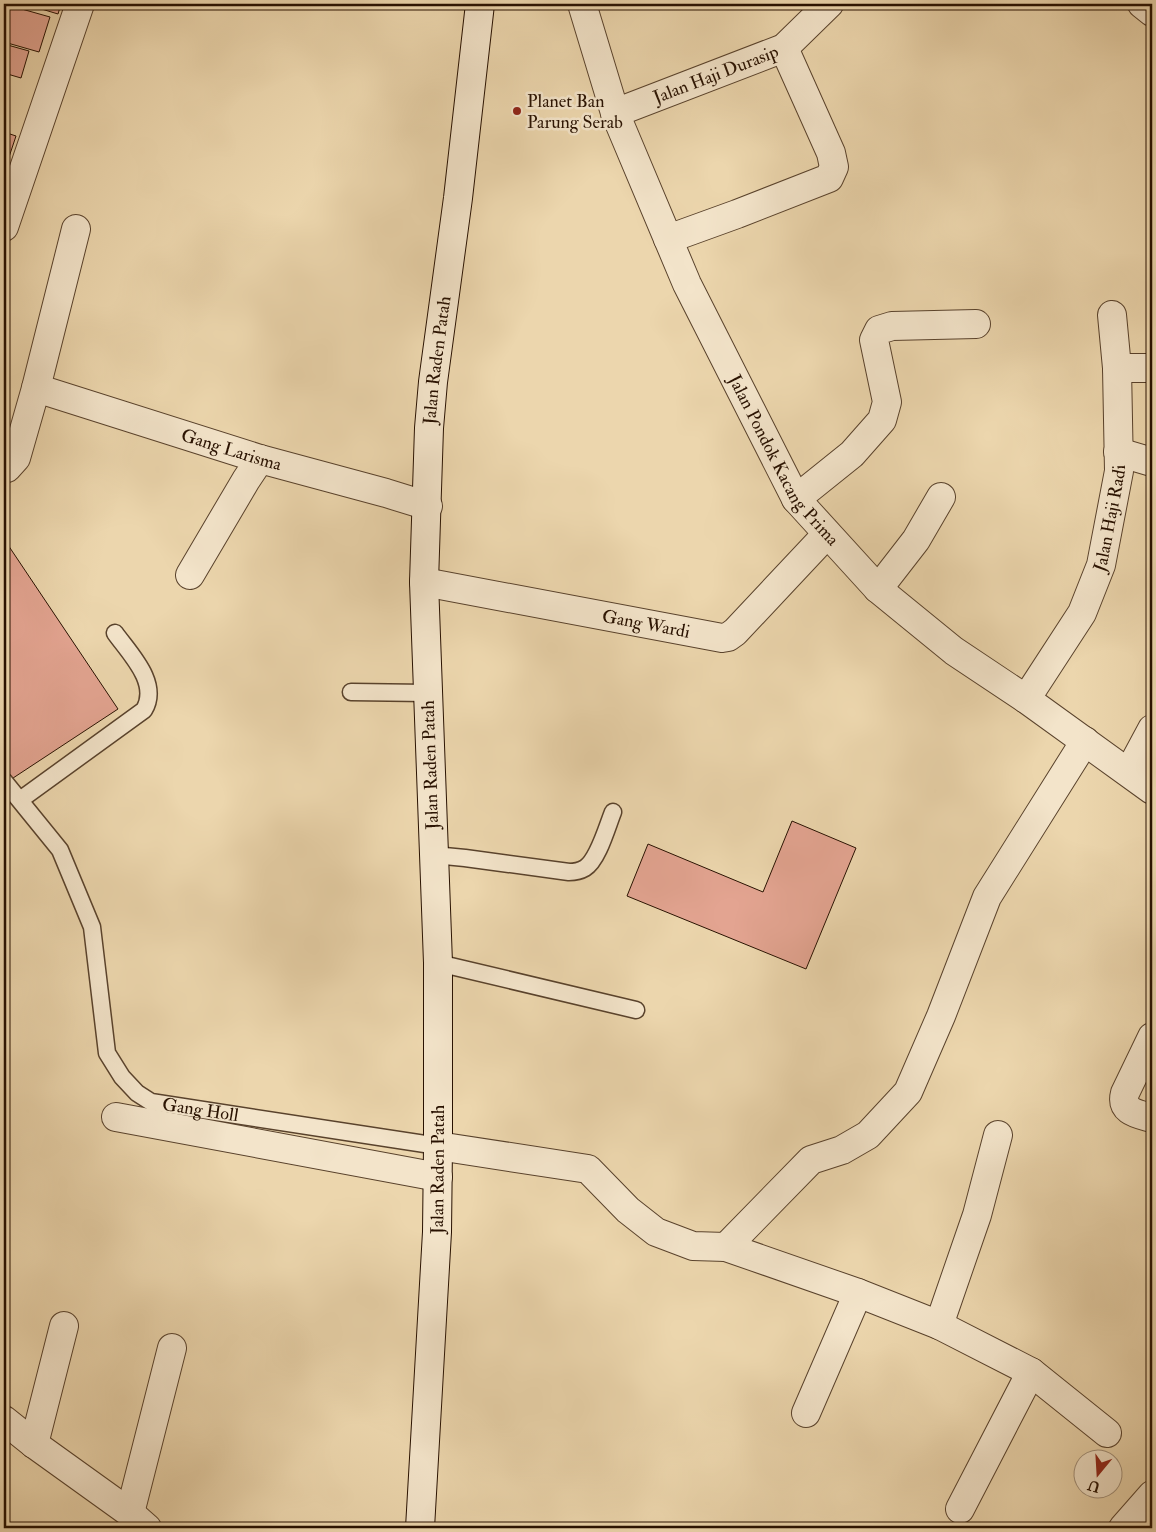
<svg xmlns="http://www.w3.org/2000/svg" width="1156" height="1532" viewBox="0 0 1156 1532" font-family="'IM FELL Double Pica',serif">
<rect width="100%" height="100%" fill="#ecd6ad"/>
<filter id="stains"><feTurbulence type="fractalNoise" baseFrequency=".004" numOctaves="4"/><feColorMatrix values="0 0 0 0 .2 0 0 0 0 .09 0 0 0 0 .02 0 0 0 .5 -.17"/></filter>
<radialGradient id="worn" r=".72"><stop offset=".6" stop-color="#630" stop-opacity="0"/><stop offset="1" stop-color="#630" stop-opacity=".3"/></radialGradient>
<path fill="#e3a491" stroke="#281101" d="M 4,4 L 50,17 L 39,52 L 4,42 Z
M 25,4 L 61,4 L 58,14 Z
M 4,44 L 29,51 L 21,78 L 4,73 Z
M 4,132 L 16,136 L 4,172 Z
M 4,539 L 118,709 L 7,782 L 4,776 Z
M 792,821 L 856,848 L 806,969 L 627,896 L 648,844 L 763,892 Z"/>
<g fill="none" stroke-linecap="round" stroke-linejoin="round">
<g stroke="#59422c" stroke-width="19">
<g id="service">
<path d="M 351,692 L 427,693"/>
<path id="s1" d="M 4,781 L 60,850 L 92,927 L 107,1053 L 122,1077 L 137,1093 L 151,1102 L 438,1146"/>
<path d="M 20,800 L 144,710 C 160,683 130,654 115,633"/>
<path d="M 434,855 L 465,858 L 569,872 C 575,872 580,871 585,868 C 598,860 607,827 613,812"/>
<path d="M 438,963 L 636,1010"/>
</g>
</g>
<g stroke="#59422c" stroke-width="30">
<g id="minor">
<path d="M 1142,4 L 1152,12"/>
<path id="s2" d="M 615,113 L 784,48 L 829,4"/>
<path d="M 4,227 L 80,4"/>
<path d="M 668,239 L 737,214 L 829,178 L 834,167 L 831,153 L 784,48"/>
<path d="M 1117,368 L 1152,368"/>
<path id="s3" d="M 36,388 L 260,459 L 386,493 L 428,506"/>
<path d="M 1118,452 L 1152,462"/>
<path d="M 4,469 L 7,468 L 16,458 L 36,388 L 76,229"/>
<path d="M 796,499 L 852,454 L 882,420 L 887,402 L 874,340 L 879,330 L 892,326 L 976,324"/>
<path d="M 190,575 L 246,480 L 260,459"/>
<path id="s4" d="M 424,582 L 722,638 L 728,637 L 735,632 L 827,534"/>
<path d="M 878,589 L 916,540 L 941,497"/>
<path id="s5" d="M 1026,699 L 1082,613 L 1101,565 L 1119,471 L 1117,368 L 1112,315"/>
<path d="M 1129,772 L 1152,729"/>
<path d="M 1152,1037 L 1125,1093 C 1120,1112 1138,1114 1152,1118"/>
<path d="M 116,1117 L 438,1177"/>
<path d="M 438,1146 L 588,1169 L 628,1210 L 656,1232 L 693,1246 L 726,1247 L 858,1293 L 939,1325 L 1031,1372 L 1107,1433"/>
<path d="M 726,1247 L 811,1160 L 842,1150 L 868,1135 L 908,1092 L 941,1016 L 987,897 L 1085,741"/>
<path d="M 939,1325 L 977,1215 L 998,1135"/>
<path d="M 806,1413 L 858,1293"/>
<path d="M 4,1420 L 34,1444 L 130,1513 L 147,1528"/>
<path d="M 34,1444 L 64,1326"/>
<path d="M 960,1509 L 1031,1372"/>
<path d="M 130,1513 L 172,1348"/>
<path d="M 1123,1528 L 1152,1495"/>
</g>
</g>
<g stroke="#59422c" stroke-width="30">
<g id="tertiary">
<path id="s6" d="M 582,4 L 615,113 L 687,284 L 796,499 L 878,589 L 954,651 L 1026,699 L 1152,790"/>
</g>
</g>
<g stroke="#281101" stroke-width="30">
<g id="secondary">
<path id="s7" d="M 420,1528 L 437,1232 L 438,1146 L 438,963 L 424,582 L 429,428 L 433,382 L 458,198 L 480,4"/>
</g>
</g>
<use href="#service" stroke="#f3e4ca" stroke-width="16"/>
<use href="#minor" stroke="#f3e4ca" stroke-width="28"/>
<use href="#tertiary" stroke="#f3e4ca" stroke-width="28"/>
<use href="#secondary" stroke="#f3e4ca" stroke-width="28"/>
</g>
<circle fill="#8f2418" stroke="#f3e4ca" stroke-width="2" cx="517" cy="111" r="5"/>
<g text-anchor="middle" stroke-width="5" stroke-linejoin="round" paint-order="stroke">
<g font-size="18" fill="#281101" stroke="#f3e4ca">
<text dy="6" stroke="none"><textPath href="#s2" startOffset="108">Jalan Haji Durasip</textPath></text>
<text dy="6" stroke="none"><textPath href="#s7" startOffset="1169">Jalan Raden Patah</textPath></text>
<text dy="6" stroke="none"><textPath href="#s3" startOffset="205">Gang Larisma</textPath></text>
<text dy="6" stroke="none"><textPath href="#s6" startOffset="501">Jalan Pondok Kacang Prima</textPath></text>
<text dy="6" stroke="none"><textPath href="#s5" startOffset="202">Jalan Haji Radi</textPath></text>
<text dy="6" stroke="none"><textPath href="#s4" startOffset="226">Gang Wardi</textPath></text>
<text transform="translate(430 765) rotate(-92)" y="6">Jalan Raden Patah</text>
<text dy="6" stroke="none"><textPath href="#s1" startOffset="416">Gang Holl</textPath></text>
<text dy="6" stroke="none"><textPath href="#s7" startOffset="359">Jalan Raden Patah</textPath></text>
</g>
<g font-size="18" fill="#281101" stroke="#f3e4ca" text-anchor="start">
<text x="527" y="107">Planet Ban<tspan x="527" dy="21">Parung Serab</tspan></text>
</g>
</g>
<rect width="1156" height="1532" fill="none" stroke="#ecd6ad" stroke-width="20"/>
<rect x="5" y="5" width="1146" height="1522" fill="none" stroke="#281101" stroke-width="2.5"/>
<rect x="10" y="10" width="1136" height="1512" fill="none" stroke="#281101"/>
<g transform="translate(1098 1474) rotate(198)"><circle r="24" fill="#f3e4ca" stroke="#a2907a"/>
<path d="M0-4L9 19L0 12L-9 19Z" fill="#8f2418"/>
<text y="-8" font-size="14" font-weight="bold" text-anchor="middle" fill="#281101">U</text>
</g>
<rect width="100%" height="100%" filter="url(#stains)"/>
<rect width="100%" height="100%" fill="url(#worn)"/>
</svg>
